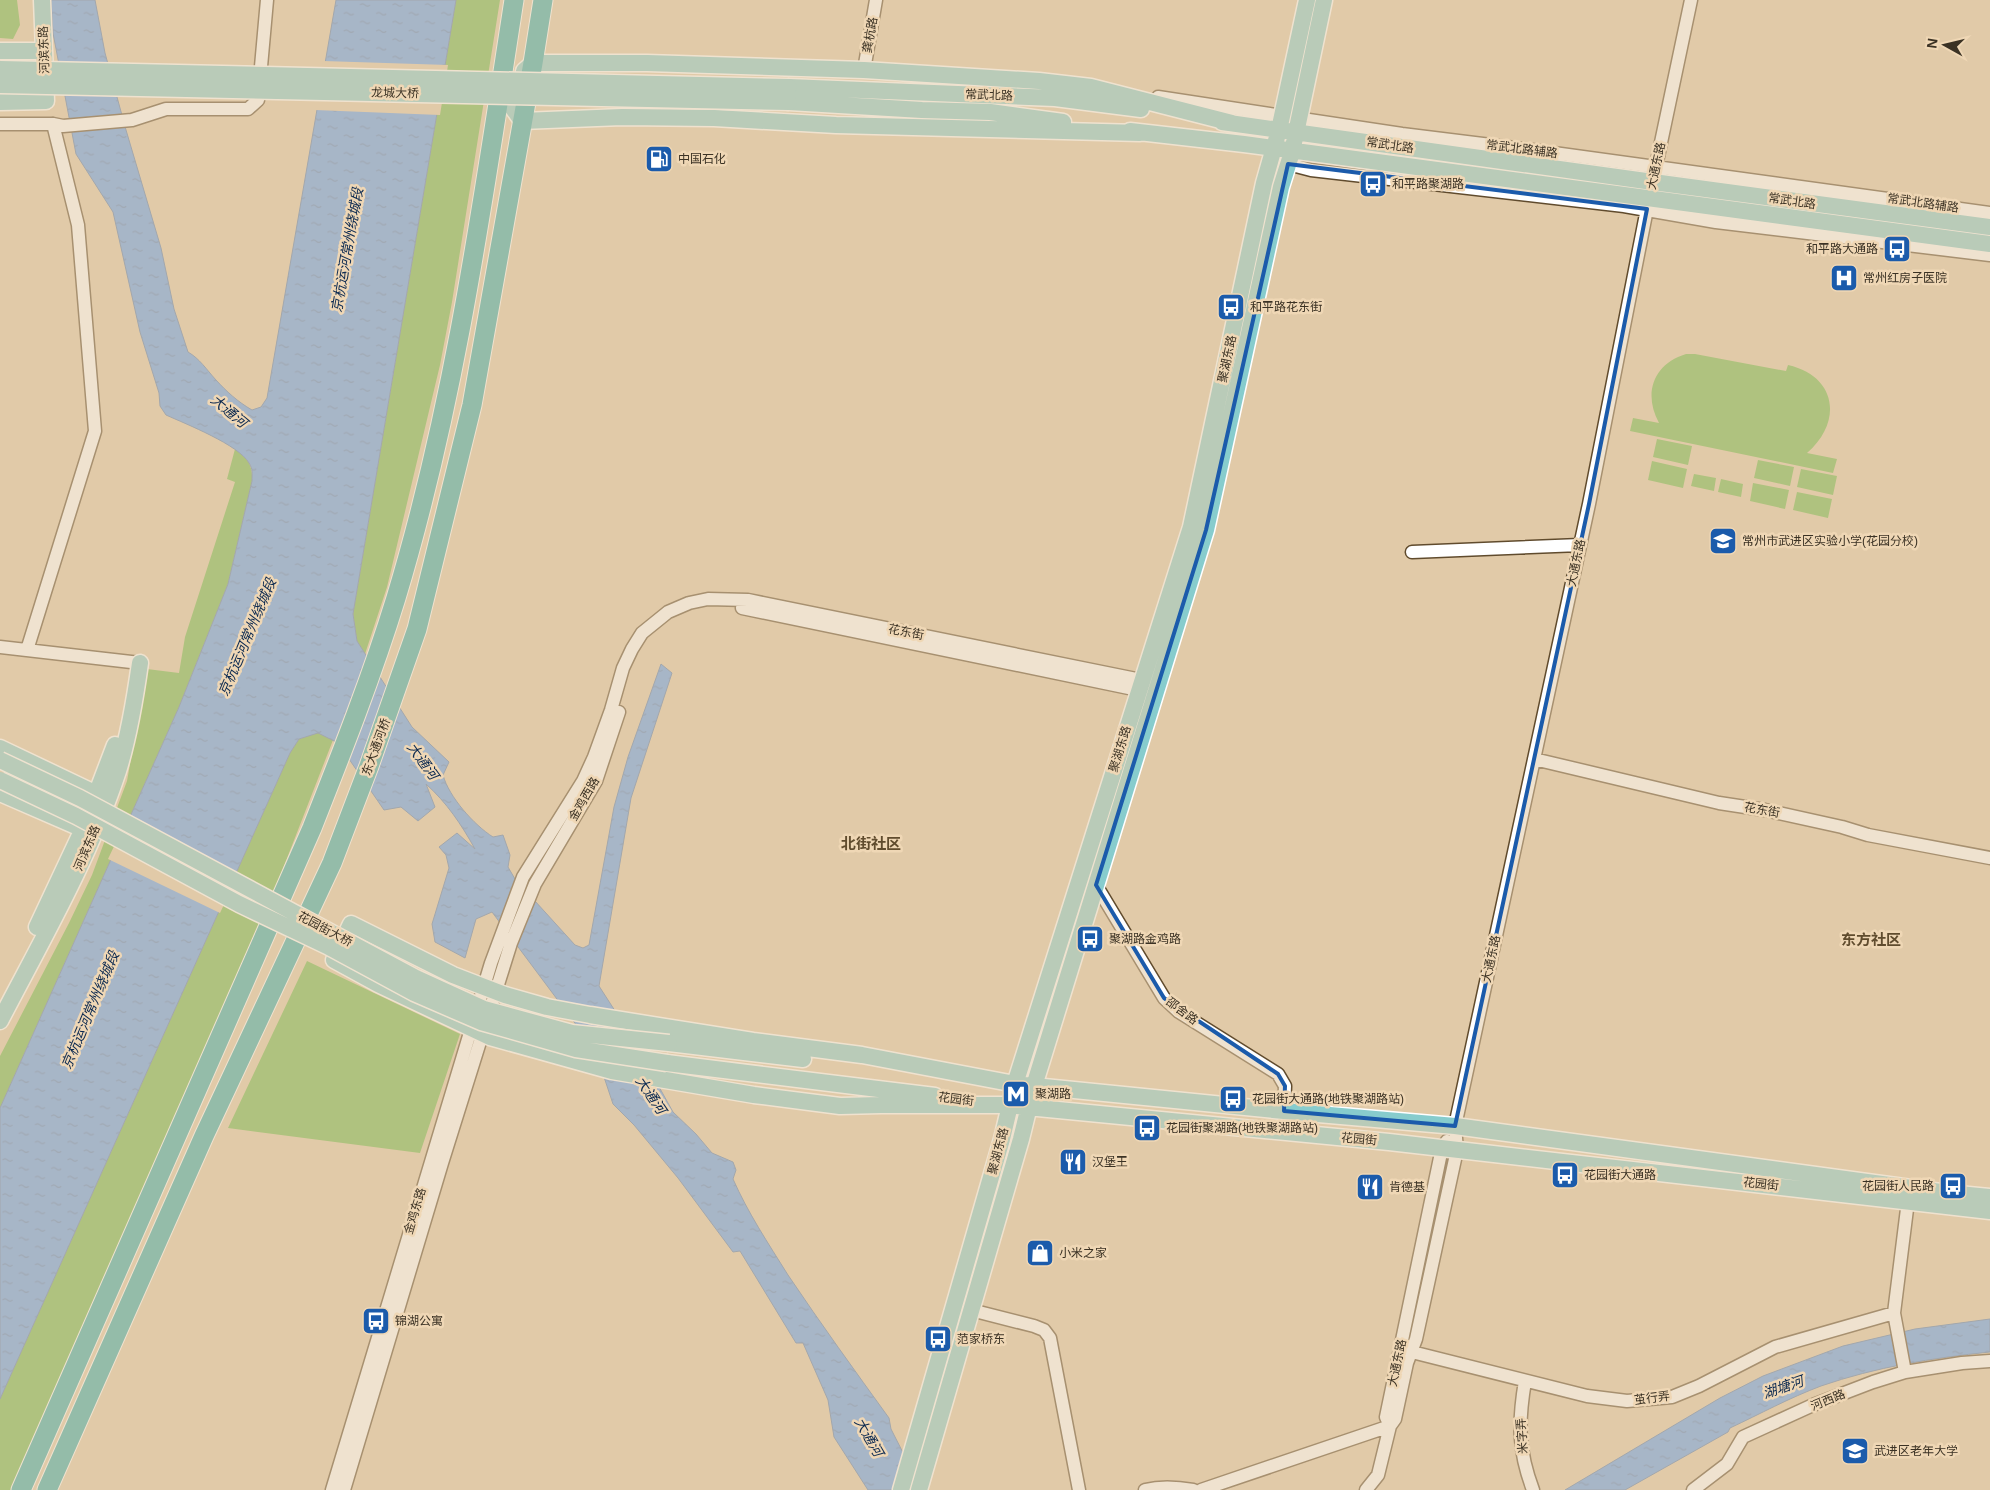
<svg xmlns="http://www.w3.org/2000/svg" width="1990" height="1490" viewBox="0 0 1990 1490" font-family="Helvetica,'Noto Sans SC',sans-serif">
<defs>
<pattern id="water-ripples" width="26" height="14" patternUnits="userSpaceOnUse" patternTransform="scale(1.25)"><rect width="26" height="14" fill="#619dee"/><path d="M2 4q2-2 4 0t4 0M15 11q2-2 4 0t4 0" fill="none" stroke="#5181c1"/></pattern>
</defs>
<rect width="100%" height="100%" fill="#e1caa8"/>
<path fill="#71b94e" d="M 0,0 L 17,0 L 20,25 L 13,39 L 0,38 Z
M 456,0 L 500,0 L 452,302 L 440,365 L 387,587 L 365,654 L 357,641 L 353,614 Z
M 1686,354 L 1695,354 L 1786,371 L 1788,365 C 1837,376 1843,422 1807,453 L 1837,459 L 1833,473 L 1630,431 L 1633,418 L 1659,423 C 1643,394 1653,364 1686,354 Z
M 1657,439 L 1692,446 L 1688,465 L 1653,457 Z
M 235,449 C 248,458 253,466 252,481 L 228,584 L 179,707 L 0,1108 L 0,1056 L 69,923 L 92,875 L 127,781 L 147,669 L 179,673 L 185,637 L 235,482 L 227,479 Z
M 1758,460 L 1794,467 L 1790,486 L 1754,478 Z
M 1652,461 L 1687,469 L 1683,488 L 1648,480 Z
M 1801,469 L 1837,476 L 1833,495 L 1797,487 Z
M 1694,474 L 1716,478 L 1714,491 L 1691,486 Z
M 1721,479 L 1743,484 L 1741,497 L 1718,492 Z
M 1753,483 L 1789,490 L 1785,509 L 1750,501 Z
M 1797,492 L 1832,499 L 1828,518 L 1793,510 Z
M 318,732 L 333,740 L 256,938 L 11,1490 L 0,1490 L 0,1399 L 290,753 L 299,739 Z
M 307,961 L 460,1034 L 420,1153 L 228,1128 Z"/>
<path fill="url(#water-ripples)" stroke="#567db1" d="M 51,0 L 95,0 L 105,53 L 126,130 L 161,248 L 174,309 L 188,352 C 200,359 206,369 216,380 C 226,391 238,402 252,410 L 261,407 L 267,398 L 336,0 L 456,0 L 353,614 L 357,641 L 412,727 L 449,762 L 443,775 C 449,797 474,825 493,837 L 503,835 L 510,855 L 508,867 L 515,879 L 575,945 L 583,948 L 589,945 L 614,807 L 628,757 L 661,664 L 672,673 L 631,798 L 599,986 L 628,1031 L 673,1112 L 696,1134 L 712,1153 L 733,1162 L 736,1170 L 733,1179 C 748,1213 768,1243 788,1275 C 821,1324 855,1371 889,1418 L 891,1429 L 922,1490 L 868,1490 L 834,1437 L 828,1400 L 803,1343 L 796,1343 L 740,1251 L 733,1252 L 678,1178 L 634,1125 L 613,1104 L 595,1050 L 492,912 L 476,919 L 465,958 L 435,942 L 432,924 L 449,868 L 446,855 L 439,847 L 457,833 L 475,849 C 461,824 447,803 426,784 L 435,807 L 418,821 L 401,807 L 384,810 L 338,743 L 318,733 L 299,739 L 290,753 L 0,1399 L 0,1108 L 179,707 L 228,584 L 252,481 C 252,474 253,469 249,463 C 239,445 186,424 166,415 L 160,406 L 159,393 L 140,332 L 113,212 L 76,154 L 53,33 Z
M 1990,1319 L 1990,1352 C 1932,1358 1876,1367 1821,1386 C 1789,1398 1760,1414 1730,1428 L 1728,1432 L 1625,1490 L 1565,1490 L 1720,1398 L 1763,1376 L 1843,1346 L 1915,1329 Z"/>
<path fill="#e1caa8" d="M 323,61 L 448,65 L 440,115 L 315,110 Z
M 127,819 L 238,875 L 220,913 L 108,859 Z"/>
<g fill="none" stroke-linecap="round" stroke-linejoin="round">
<g stroke="#604b2d" stroke-width="15">
<path id="minor" d="M 864,70 L 876,0
M 1158,97 L 1402,134 L 1532,150 L 1990,213
M 0,124 L 53,124 L 63,126 L 132,120 L 166,109 L 248,109 L 258,100 L 267,0
M 1273,148 L 1288,164 L 1311,170 L 1624,206 L 1716,222 L 1990,255
M 1412,552 L 1580,545
M 742,608 L 1148,692
M 0,647 L 140,663
M 27,650 L 95,431 L 78,225 L 53,124
M 1534,759 L 1719,803 L 1765,810 L 1842,827 L 1868,835 L 1990,858
M 1096,885 L 1164,998 L 1179,1012 L 1278,1074 L 1285,1086 L 1284,1111
M 971,1310 L 1034,1326 L 1044,1330 L 1050,1338 L 1079,1490
M 1400,1349 L 1587,1396 L 1627,1401 L 1672,1397 L 1699,1386 L 1775,1347 L 1894,1313
M 1905,1372 L 1894,1313 L 1908,1201
M 1525,1381 C 1518,1423 1518,1450 1533,1490
M 1390,1426 L 1386,1417 L 1442,1148 L 1447,1141
M 332,1490 L 491,963 L 523,877 L 583,781 L 594,757 L 611,710 L 623,668 L 632,649 L 642,633 L 668,612 L 689,603 L 708,599 L 748,600 L 1151,682
M 344,1490 L 442,1163 L 511,943 L 535,884 L 596,781 L 619,712
M 1145,1490 C 1162,1486 1176,1487 1193,1490
M 1201,1490 L 1390,1426
M 1366,1490 L 1378,1475 L 1390,1426 L 1395,1419 L 1407,1363 L 1416,1339 L 1457,1150 L 1455,1126 L 1589,504 L 1647,209 L 1691,0
M 1693,1490 L 1727,1464 L 1743,1437 L 1813,1405 L 1873,1382 L 1905,1372 L 1962,1363 L 1990,1361"/>
</g>
<g stroke="#fff" stroke-width="19">
<path id="major" d="M 0,51 L 44,51
M 524,71 L 533,63 L 647,63 L 864,70 L 1039,81 L 1091,87 L 1232,123
M 789,87 L 1055,98 L 1141,109
M 503,88 L 500,90 L 522,121 L 622,117 L 714,118 L 836,125 L 1140,133
M 0,102 L 46,101 L 42,0
M 789,102 L 922,110 L 990,112 L 1063,122
M 1222,122 L 1653,182 L 1990,227
M 1130,131 L 1244,144 L 1990,244
M 0,748 L 105,798
M 0,793 L 92,833
M 37,927 L 83,829 L 115,745
M 0,1021 C 42,940 89,859 118,771 C 129,736 135,699 140,663
M 669,1043 L 803,1059
M 667,1063 L 935,1096
M 1024,1085 L 1284,1111 L 1455,1126 L 1948,1193 L 1990,1197
M 1010,1105 L 881,1105 L 840,1106 L 754,1095 L 612,1071 L 490,1037 L 378,984 L 334,960 L 351,924 L 453,975 L 505,995 L 547,1007 L 590,1015 L 753,1041 L 862,1055 L 1015,1084
M 1017,1106 L 1389,1142 L 1990,1211
M 901,1490 L 1002,1139 L 1015,1084 L 1191,527 L 1264,183 L 1279,130 L 1307,0
M 919,1490 L 1021,1139 L 1034,1086 L 1206,530 L 1281,187 L 1292,152 L 1324,0"/>
</g>
<g stroke="#fff" stroke-width="21">
<path id="highway" d="M 21,1490 L 312,828 C 342,752 372,676 396,598 C 455,403 483,200 514,0
M 47,1490 L 204,1136 L 332,863 L 369,766 L 417,629 L 472,405 L 533,63 L 543,0"/>
</g>
<use href="#minor" stroke="#fff" stroke-width="12"/>
<use href="#major" stroke="#87cccd" stroke-width="16"/>
<use href="#highway" stroke="#37aaac" stroke-width="19"/>
<g stroke="#fff" stroke-width="19" stroke-linecap="butt">
<path id="major-bridge" d="M 0,69 L 789,87
M 0,85 L 789,102
M 0,760 L 80,798 L 416,978 L 484,1009 L 572,1033 L 669,1043
M 0,780 L 76,816 L 239,904 L 327,946 L 414,993 L 481,1022 L 576,1049 L 667,1063"/>
</g>
<use href="#major-bridge" stroke="#87cccd" stroke-width="16"/>
</g>
<path d="M0 0H1990V1490H0ZM 1288,164 L 1647,209 L 1589,504 L 1455,1126 L 1284,1111 L 1285,1086 L 1278,1074 L 1164,998 L 1096,885 L 1206,530 Z" fill="#e1caa8" fill-opacity=".55" fill-rule="evenodd"/>
<path fill="none" stroke="#1b5bab" stroke-width="4" stroke-linejoin="round" d="M 1288,164 L 1647,209 L 1589,504 L 1455,1126 L 1284,1111 L 1285,1086 L 1278,1074 L 1164,998 L 1096,885 L 1206,530 Z"/>
<defs>
<g id="fuel-square" transform="scale(1.4375)"><rect x="-9" y="-9" width="18" height="18" rx="4" fill="#1b5bab" stroke="#efd7b5"/><path d="M-5.5-6h7V0h2V4h1.3V-2.5L3-4.5l.8-.8L6-3V5H2.5V1h-1V6h-7ZM-4.2-4.7v3.2H.2V-4.7Z" fill="#fff"/></g>
<g id="bus-square" transform="scale(1.4375)"><rect x="-9" y="-9" width="18" height="18" rx="4" fill="#1b5bab" stroke="#efd7b5"/><path d="M-5-6H5V4H4V6H2V4H-2V6H-4V4H-5ZM-3.5-4V0h7V-4ZM-3.5 1.2v1.5H-2V1.2ZM2 1.2v1.5H3.5V1.2Z" fill="#fff"/></g>
<g id="hospital-square" transform="scale(1.4375)"><rect x="-9" y="-9" width="18" height="18" rx="4" fill="#1b5bab" stroke="#efd7b5"/><path d="M-5-5h3v3.5h4V-5h3V5h-3V1.5h-4V5h-3Z" fill="#fff"/></g>
<g id="school-square" transform="scale(1.4375)"><rect x="-9" y="-9" width="18" height="18" rx="4" fill="#1b5bab" stroke="#efd7b5"/><path d="M0-5L7-2L0 1L-7-2ZM-4 1L0 2.5L4 1V4Q0 6-4 4Z" fill="#fff"/></g>
<g id="metro-square" transform="scale(1.4375)"><rect x="-9" y="-9" width="18" height="18" rx="4" fill="#1b5bab" stroke="#efd7b5"/><path d="M-5.5 5V-5H-3L0 0L3-5H5.5V5H3V-.5L0 4L-3-.5V5Z" fill="#fff"/></g>
<g id="restaurant-square" transform="scale(1.4375)"><rect x="-9" y="-9" width="18" height="18" rx="4" fill="#1b5bab" stroke="#efd7b5"/><path d="M-5-6h1v4h1v-4h1v4h1v-4h1v5L-1.5 .5V6h-2V.5L-5-1ZM5-6V6H3V1.5H1.5Q1.5-4 5-6Z" fill="#fff"/></g>
<g id="shop-square" transform="scale(1.4375)"><rect x="-9" y="-9" width="18" height="18" rx="4" fill="#1b5bab" stroke="#efd7b5"/><path d="M-5-2.5h2.3a2.7 3.5 0 0 1 5.4 0H5L5.5 6h-11ZM-1.5-2.5h3a1.5 2.3 0 0 0-3 0Z" fill="#fff"/></g>
<g id="university-square" transform="scale(1.4375)"><rect x="-9" y="-9" width="18" height="18" rx="4" fill="#1b5bab" stroke="#efd7b5"/><path d="M0-5L7-2L0 1L-7-2ZM-4 1L0 2.5L4 1V4Q0 6-4 4Z" fill="#fff"/></g>
</defs>
<g fill-rule="evenodd">
<use href="#fuel-square" x="659" y="159"/>
<use href="#bus-square" x="1373" y="184"/>
<use href="#bus-square" x="1897" y="249"/>
<use href="#hospital-square" x="1844" y="278"/>
<use href="#bus-square" x="1231" y="307"/>
<use href="#school-square" x="1723" y="541"/>
<use href="#bus-square" x="1090" y="939"/>
<use href="#metro-square" x="1016" y="1094"/>
<use href="#bus-square" x="1233" y="1099"/>
<use href="#bus-square" x="1147" y="1128"/>
<use href="#restaurant-square" x="1073" y="1162"/>
<use href="#bus-square" x="1565" y="1175"/>
<use href="#bus-square" x="1953" y="1186"/>
<use href="#restaurant-square" x="1370" y="1187"/>
<use href="#shop-square" x="1040" y="1253"/>
<use href="#bus-square" x="376" y="1321"/>
<use href="#bus-square" x="938" y="1339"/>
<use href="#university-square" x="1855" y="1451"/>
</g>
<g text-anchor="middle" stroke-width="5" stroke-linejoin="round" paint-order="stroke">
<g font-size="12" fill="#3b3224" stroke="#efd7b5">
<text transform="translate(870 35) rotate(-80)" y="4">龚杭路</text>
<text transform="translate(44 50) rotate(-92)" y="4">河滨东路</text>
<text transform="translate(395 93) rotate(1)" y="4">龙城大桥</text>
<text transform="translate(989 95) rotate(2)" y="4">常武北路</text>
<text transform="translate(1390 145) rotate(8)" y="4">常武北路</text>
<text transform="translate(1522 149) rotate(7)" y="4">常武北路辅路</text>
<text transform="translate(1656 166) rotate(-78)" y="4">大通东路</text>
<text transform="translate(1792 201) rotate(8)" y="4">常武北路</text>
<text transform="translate(1923 203) rotate(8)" y="4">常武北路辅路</text>
<text transform="translate(1227 359) rotate(-78)" y="4">聚湖东路</text>
<text transform="translate(1576 563) rotate(-78)" y="4">大通东路</text>
<text transform="translate(906 632) rotate(11)" y="4">花东街</text>
<text transform="translate(376 747) rotate(-70)" y="4">东大通河桥</text>
<text transform="translate(1120 749) rotate(-73)" y="4">聚湖东路</text>
<text transform="translate(584 799) rotate(-60)" y="4">金鸡西路</text>
<text transform="translate(1762 810) rotate(10)" y="4">花东街</text>
<text transform="translate(87 848) rotate(-67)" y="4">河滨东路</text>
<text transform="translate(325 929) rotate(28)" y="4">花园街大桥</text>
<text transform="translate(1491 959) rotate(-78)" y="4">大通东路</text>
<text transform="translate(1182 1011) rotate(37)" y="4">邵舍路</text>
<text transform="translate(956 1099) rotate(7)" y="4">花园街</text>
<text transform="translate(1359 1139) rotate(5)" y="4">花园街</text>
<text transform="translate(998 1151) rotate(-75)" y="4">聚湖东路</text>
<text transform="translate(1761 1184) rotate(6)" y="4">花园街</text>
<text transform="translate(415 1211) rotate(-73)" y="4">金鸡东路</text>
<text transform="translate(1397 1363) rotate(-78)" y="4">大通东路</text>
<text transform="translate(1652 1398) rotate(-7)" y="4">茧行弄</text>
<text transform="translate(1828 1400) rotate(-22)" y="4">河西路</text>
<text transform="translate(1522 1436) rotate(-94)" y="4">米字弄</text>
</g>
<g font-size="12" fill="#3b3224" stroke="#efd7b5" text-anchor="start">
<text x="678" y="163">中国石化</text>
<text x="1392" y="188">和平路聚湖路</text>
<text x="1878" y="253" text-anchor="end">和平路大通路</text>
<text x="1863" y="282">常州红房子医院</text>
<text x="1250" y="311">和平路花东街</text>
<text x="1742" y="545">常州市武进区实验小学(花园分校)</text>
<text x="1109" y="943">聚湖路金鸡路</text>
<text x="1035" y="1098">聚湖路</text>
<text x="1252" y="1103">花园街大通路(地铁聚湖路站)</text>
<text x="1166" y="1132">花园街聚湖路(地铁聚湖路站)</text>
<text x="1092" y="1166">汉堡王</text>
<text x="1584" y="1179">花园街大通路</text>
<text x="1934" y="1190" text-anchor="end">花园街人民路</text>
<text x="1389" y="1191">肯德基</text>
<text x="1059" y="1257">小米之家</text>
<text x="395" y="1325">锦湖公寓</text>
<text x="957" y="1343">范家桥东</text>
<text x="1874" y="1455">武进区老年大学</text>
</g>
<g font-size="14" font-style="italic" fill="#0b2950" stroke="#efd7b5">
<text transform="translate(347 250) rotate(-80)" y="5">京杭运河常州绕城段</text>
<text transform="translate(229 411) rotate(40)" y="5">大通河</text>
<text transform="translate(247 637) rotate(-67)" y="5">京杭运河常州绕城段</text>
<text transform="translate(423 761) rotate(54)" y="5">大通河</text>
<text transform="translate(90 1010) rotate(-67)" y="5">京杭运河常州绕城段</text>
<text transform="translate(651 1095) rotate(56)" y="5">大通河</text>
<text transform="translate(1783 1387) rotate(-19)" y="5">湖塘河</text>
<text transform="translate(869 1437) rotate(60)" y="5">大通河</text>
</g>
<g font-size="15" font-weight="bold" fill="#604c2e" stroke="#efd7b5">
<text x="871" y="849">北街社区</text>
<text x="1871" y="945">东方社区</text>
</g>
</g>
<g transform="translate(1945 45) rotate(278)" stroke="#efd7b5" stroke-width="4" paint-order="stroke">
<path d="M0-4L9 19L0 12L-9 19Z" fill="#3b3224"/>
<text y="-8" font-size="14" font-weight="bold" text-anchor="middle" fill="#3b3224">N</text>
</g>
</svg>
